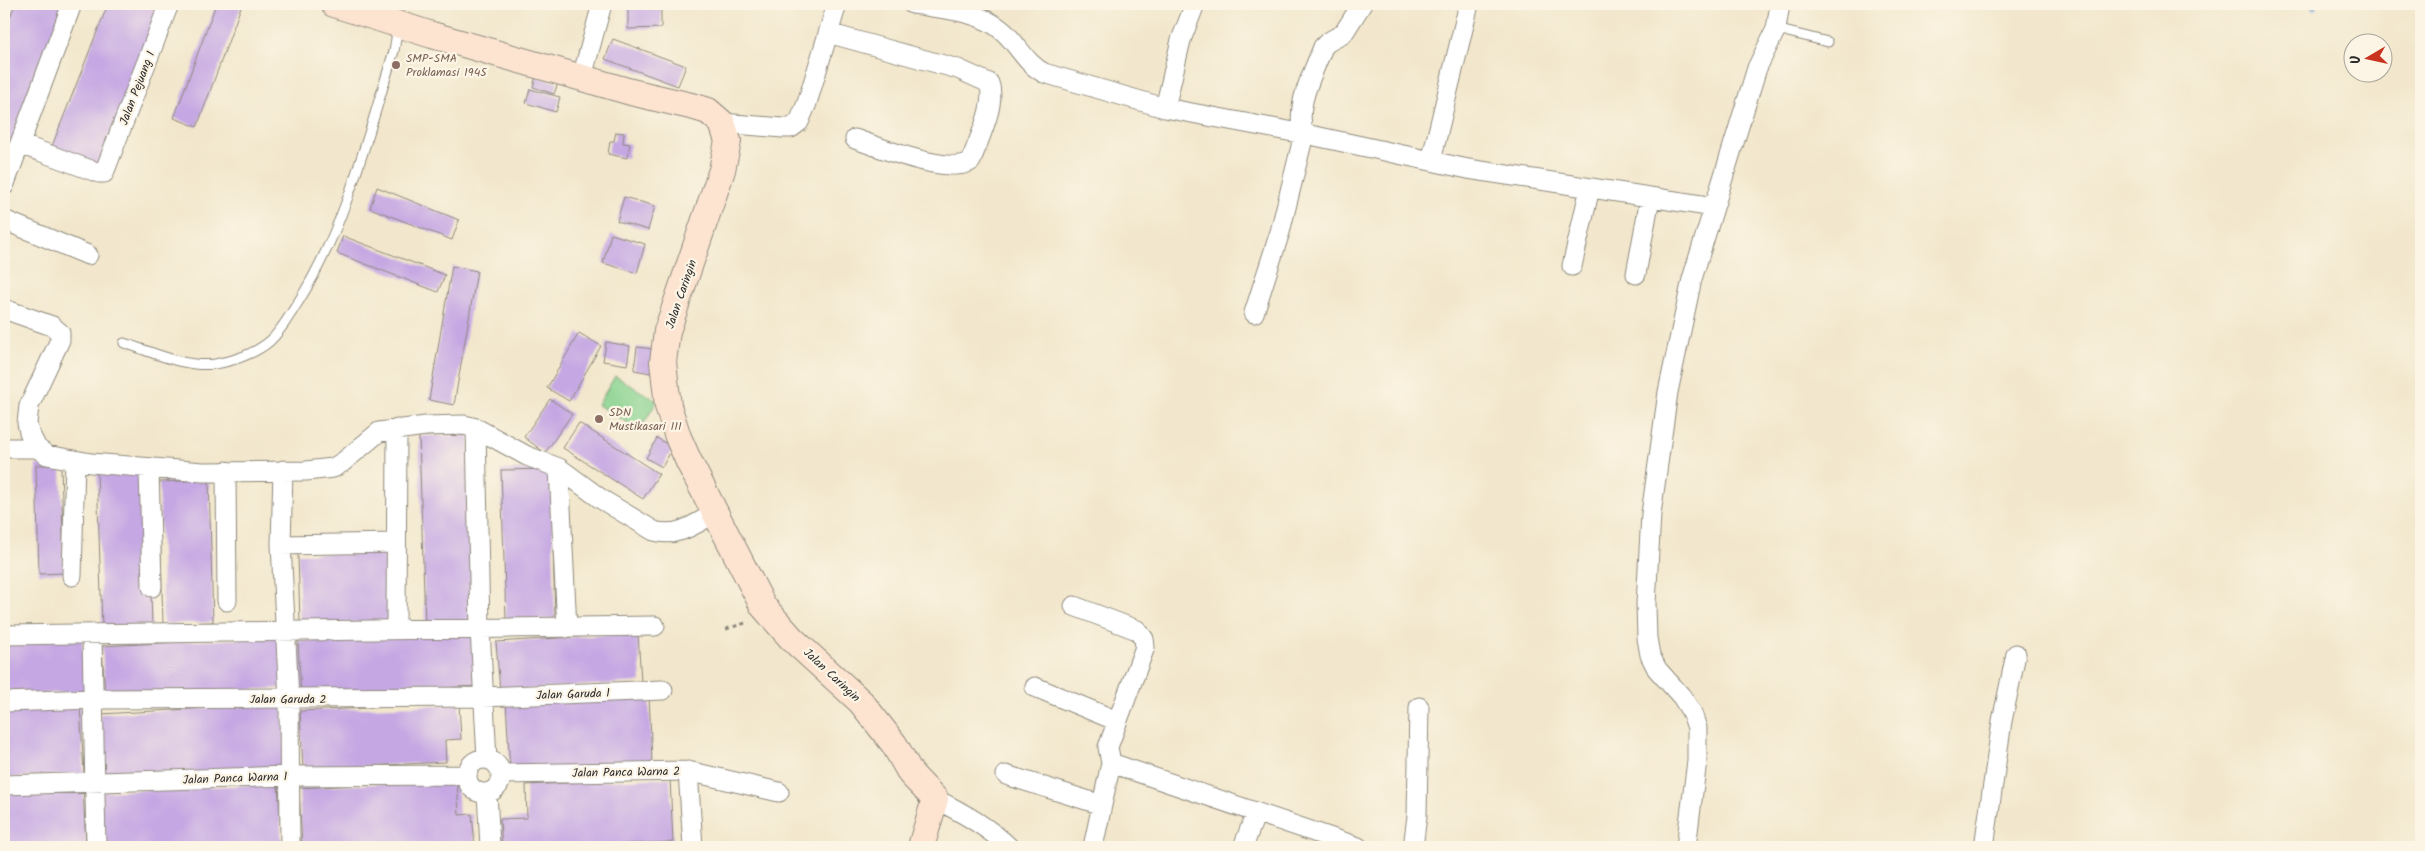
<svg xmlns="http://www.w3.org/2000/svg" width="2425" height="851" viewBox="0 0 2425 851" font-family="Kalam,sans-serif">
<rect width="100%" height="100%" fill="#fcf5e5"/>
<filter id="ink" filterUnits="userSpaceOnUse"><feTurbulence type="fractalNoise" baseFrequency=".02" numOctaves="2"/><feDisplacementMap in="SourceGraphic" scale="10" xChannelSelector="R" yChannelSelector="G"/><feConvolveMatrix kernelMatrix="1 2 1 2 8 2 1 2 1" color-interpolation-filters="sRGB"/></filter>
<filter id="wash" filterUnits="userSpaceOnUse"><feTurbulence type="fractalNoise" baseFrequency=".0096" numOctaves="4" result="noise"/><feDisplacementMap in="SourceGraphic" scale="20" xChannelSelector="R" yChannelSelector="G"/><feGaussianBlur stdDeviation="1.12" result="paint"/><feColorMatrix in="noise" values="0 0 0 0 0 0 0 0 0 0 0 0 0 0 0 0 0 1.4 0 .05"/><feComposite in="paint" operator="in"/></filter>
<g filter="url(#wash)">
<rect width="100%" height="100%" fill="#f2e7cc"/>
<path fill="#89d390" stroke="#5a7f5e" d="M 615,376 L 657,401 L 640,430 L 598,405 Z"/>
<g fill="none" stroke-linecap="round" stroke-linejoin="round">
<path stroke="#5ea5d4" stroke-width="5.5" d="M 2312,4 L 2315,7"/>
</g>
<g id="blocks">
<path fill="#c5a7e3" d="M 15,4 L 58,4 L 67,8 L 4,170 L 4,33 Z
M 108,4 L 162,4 L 99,165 L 52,146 Z
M 216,4 L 242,4 L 197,127 L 174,118 Z
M 628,4 L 661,4 L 661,28 L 628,29 Z
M 613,39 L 686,66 L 678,86 L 605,59 Z
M 536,76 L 558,83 L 554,94 L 533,87 Z
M 530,89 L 560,97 L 556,112 L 526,103 Z
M 616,132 L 624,133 L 623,143 L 630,144 L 627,158 L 608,154 L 610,141 L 614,141 Z
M 377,187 L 459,220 L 452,240 L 370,208 Z
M 624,197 L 655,206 L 648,230 L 617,221 Z
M 611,234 L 645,244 L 637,273 L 603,263 Z
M 343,236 L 445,275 L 438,292 L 337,253 Z
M 452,266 L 477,271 L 454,405 L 429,400 Z
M 579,333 L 601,346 L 569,401 L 547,388 Z
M 606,342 L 630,346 L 627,365 L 603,361 Z
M 637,347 L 661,350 L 657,374 L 634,370 Z
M 550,399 L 572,414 L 545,453 L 524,437 Z
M 579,423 L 659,474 L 643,499 L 563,448 Z
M 469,435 L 475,624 L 425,626 L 419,436 Z
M 657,438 L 673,448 L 662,467 L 646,458 Z
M 36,465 L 61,465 L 64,573 L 39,574 Z
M 147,469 L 152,626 L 102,627 L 97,471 Z
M 551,469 L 555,619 L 506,620 L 501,470 Z
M 209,480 L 213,622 L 163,624 L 159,482 Z
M 390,551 L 392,622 L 300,624 L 298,554 Z
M 475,632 L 478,686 L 301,695 L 298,641 Z
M 638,633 L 641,682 L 500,691 L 496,642 Z
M 280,637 L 282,688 L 105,697 L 102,646 Z
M 82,638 L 85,691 L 4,696 L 4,642 Z
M 649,695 L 652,763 L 510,771 L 506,702 Z
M 283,704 L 287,768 L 103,777 L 100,714 Z
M 459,704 L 461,739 L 445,740 L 446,762 L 303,769 L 300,711 Z
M 80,705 L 84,774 L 4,778 L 4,709 Z
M 670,778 L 673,842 L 563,847 L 502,847 L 500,819 L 527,818 L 526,785 Z
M 457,780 L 459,815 L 472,814 L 475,846 L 302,847 L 299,788 Z
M 278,784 L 282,847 L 100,847 L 97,792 Z
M 83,787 L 86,847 L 4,847 L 4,791 Z"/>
</g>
</g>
<g filter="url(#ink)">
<use href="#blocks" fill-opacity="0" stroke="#8e897c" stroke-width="1"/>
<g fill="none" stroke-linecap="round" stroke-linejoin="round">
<g stroke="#8e897c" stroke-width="11">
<path id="lane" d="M 1776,29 L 1828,42
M 124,343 C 152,352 185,368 215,364 C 234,361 256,353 270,341 C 281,331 289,316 297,304 C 346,227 367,137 394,51 L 398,26"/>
</g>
<g stroke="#8e897c" stroke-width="21">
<path id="street" d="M 912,4 C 942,9 980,10 1004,32 C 1019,46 1026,64 1044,73 L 1165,108 L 1315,136 L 1468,169 L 1714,207
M 828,33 L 958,69 L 989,83 C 997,104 978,140 971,161 C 950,176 879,147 855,139
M 582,77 L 602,4
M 1165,108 L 1181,40 L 1195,4
M 722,123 L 783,128 L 791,128 L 799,122 L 807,103 L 837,4
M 20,144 L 99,173 L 104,173 L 169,4
M 1431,161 L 1469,4
M 4,186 L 72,4
M 4,220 L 88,255
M 1572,266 L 1590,188
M 1636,274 L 1650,198
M 4,309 L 52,326 L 60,333 L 60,340 L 29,406 L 27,423 L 29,432 L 37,448 L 47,455 L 91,463 L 203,472 L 306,471 L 333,468 L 343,462 L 379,432 L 426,426 L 464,425 L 476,428 L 527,456 L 559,468 L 601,499 L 654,531 C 678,538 695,524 715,513
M 1254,313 L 1280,232 L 1304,134 C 1294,106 1313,74 1323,47 L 1328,42 L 1343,34 L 1362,4
M 476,428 L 480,629 L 487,759
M 4,448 L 37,448
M 149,468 L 152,587
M 559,468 L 567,628
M 283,470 L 281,545 L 289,699 L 290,847
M 226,471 L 227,601
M 281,545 L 396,543
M 72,576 L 75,460
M 1074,606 L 1137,630 L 1144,639 L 1145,647 L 1108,747 L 1111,763 L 1093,847
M 396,628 L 397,429
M 92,634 L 96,847
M 4,635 L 655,626
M 1035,687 L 1117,721
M 4,702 L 93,699 L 483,697 L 663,690
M467 776a17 17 0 1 1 34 0a17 17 0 1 1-34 0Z
M 1111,763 L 1358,847
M 688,771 L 693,847
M 501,774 L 688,771 L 779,792
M 1006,775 L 1102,805
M 4,785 L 290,776 L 466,775
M 487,793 L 490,847
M 935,799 C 962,812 987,826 1009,847
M 1243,847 L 1256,813
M 1413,847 L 1417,816 L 1419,707
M 1686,847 L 1697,761 L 1697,728 L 1692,713 L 1682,697 L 1657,669 L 1650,655 L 1647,638 L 1646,604 L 1651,514 L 1668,392 L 1692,279 L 1757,68 L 1776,29 L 1780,4
M 1984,847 L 2002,721 L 2016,654"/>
</g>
<g stroke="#8e897c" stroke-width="28">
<path id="secondary" d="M 334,4 L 432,35 L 631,92 L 695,107 L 708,111 L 722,123 L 728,141 L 722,170 L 667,331 L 663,362 L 668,406 L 678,437 L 689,462 L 763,606 L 792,639 L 861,702 L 894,744 L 911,774 L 935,799 L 921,847"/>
</g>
<path stroke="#8e897c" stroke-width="3" stroke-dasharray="4 4" stroke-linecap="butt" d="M 726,629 L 749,622"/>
<use href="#lane" stroke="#fff" stroke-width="9"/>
<use href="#street" stroke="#fff" stroke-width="19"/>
<use href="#secondary" stroke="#fde4d1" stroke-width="26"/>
</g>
</g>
<g fill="#8d6e63" stroke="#fcf5e5" stroke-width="2">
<circle cx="396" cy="65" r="5"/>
<circle cx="599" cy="419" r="5"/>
</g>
<g text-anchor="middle" stroke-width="4.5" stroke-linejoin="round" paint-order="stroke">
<g font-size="12" fill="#785e54" stroke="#fcf5e5" text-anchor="start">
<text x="406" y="62">SMP-SMA<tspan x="406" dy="14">Proklamasi 1945</tspan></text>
<text x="609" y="416">SDN<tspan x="609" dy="14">Mustikasari III</tspan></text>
</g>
<g font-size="12" fill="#2b2b2b" stroke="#fcf5e5">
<text transform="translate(137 88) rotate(-69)" y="4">Jalan Pejuang I</text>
<text transform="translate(681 294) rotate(-71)" y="4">Jalan Caringin</text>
<text transform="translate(832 675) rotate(43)" y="4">Jalan Caringin</text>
<text transform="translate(573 694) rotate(-2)" y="4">Jalan Garuda 1</text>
<text x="288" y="703">Jalan Garuda 2</text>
<text transform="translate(626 772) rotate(-1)" y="4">Jalan Panca Warna 2</text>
<text transform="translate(235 778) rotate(-2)" y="4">Jalan Panca Warna 1</text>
</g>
</g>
<rect width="2425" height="851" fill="none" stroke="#fcf5e5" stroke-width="20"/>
<g transform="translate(2368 58) rotate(261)"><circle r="24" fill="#fcf5e5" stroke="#a8a49b"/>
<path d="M0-4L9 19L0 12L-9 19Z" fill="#c8321e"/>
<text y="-8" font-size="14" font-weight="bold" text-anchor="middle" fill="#2b2b2b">U</text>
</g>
</svg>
